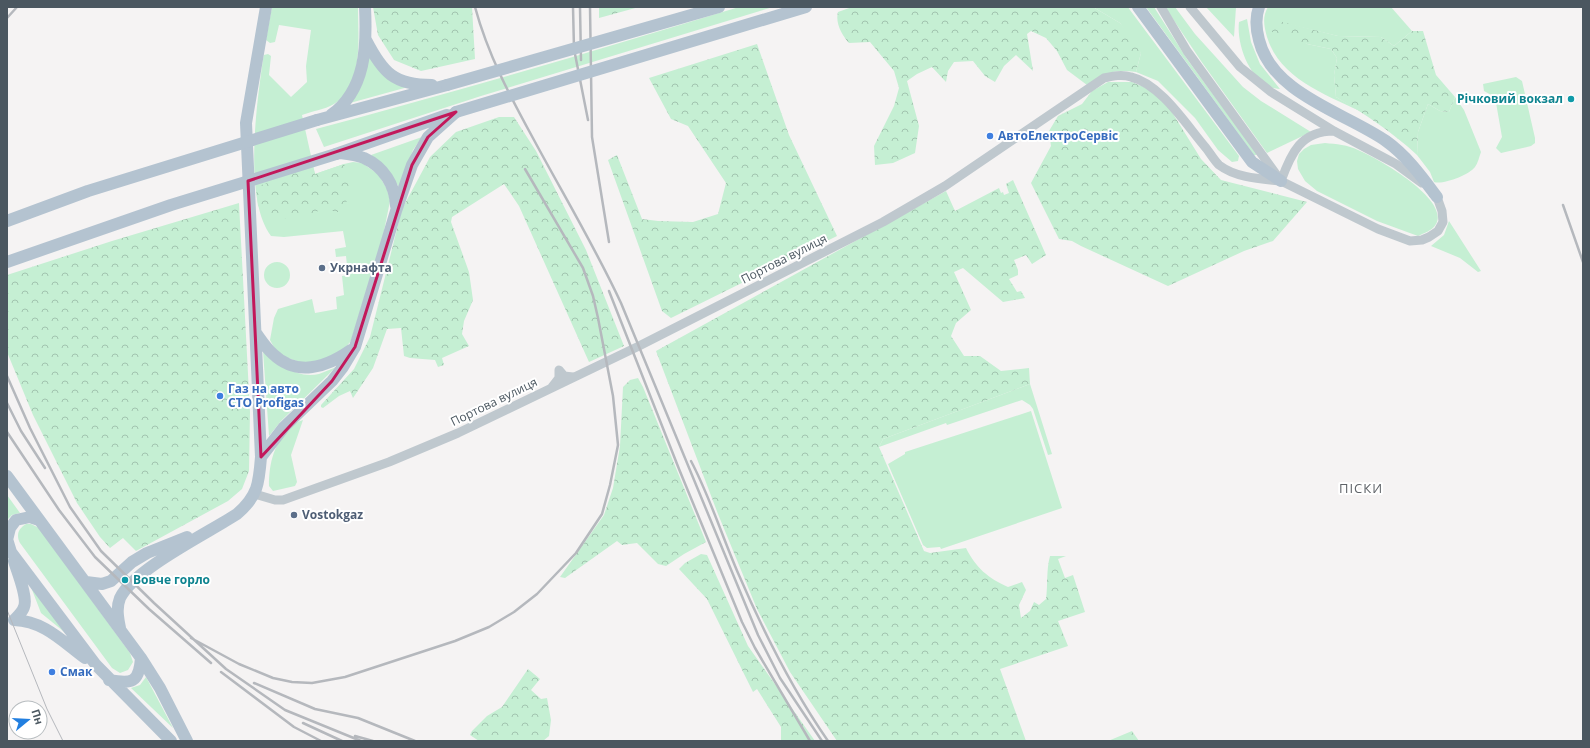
<svg xmlns="http://www.w3.org/2000/svg" width="1590" height="748" viewBox="0 0 1590 748" font-family="'Open Sans',sans-serif">
<defs>
<pattern id="forest-crowns" width="20" height="18" patternUnits="userSpaceOnUse"><rect width="20" height="18" fill="#c5efd3"/><path d="M2 6a3 3 0 1 1 6 0M12 15a3 3 0 1 1 6 0" fill="none" stroke="#a2c4af"/></pattern>
</defs>
<rect width="100%" height="100%" fill="#f5f3f3"/>
<path fill="#c5efd3" d="M 272,7 L 358,7 C 358,37 364,86 334,104 C 324,110 312,111 302,115 L 315,174 L 344,164 L 353,162 L 362,163 L 378,174 L 387,189 L 390,201 L 383,236 L 351,341 L 345,348 L 337,355 L 306,364 L 285,357 L 275,349 L 270,340 L 274,318 L 278,309 L 312,299 L 315,313 L 337,309 L 336,297 L 344,295 L 342,276 L 348,275 L 346,256 L 336,257 L 335,249 L 346,247 L 343,231 L 284,237 L 271,236 C 243,199 257,103 263,59 L 264,55 L 268,54 L 271,56 L 269,75 L 291,97 L 307,82 L 306,66 L 311,30 L 279,25 L 275,42 L 270,43 L 266,40 Z
M 739,7 L 773,7 L 481,96 L 324,147 L 316,129 C 458,91 599,50 739,7 Z
M 1093,7 L 1128,7 L 1130,10 L 1239,156 L 1238,161 L 1232,162 L 1218,150 L 1195,118 L 1158,81 L 1136,72 L 1141,53 L 1120,23 Z
M 1146,7 L 1154,7 L 1187,59 L 1257,154 L 1256,155 L 1254,155 Z
M 1165,7 L 1175,7 L 1195,34 L 1243,87 L 1261,101 L 1311,132 L 1267,153 L 1201,61 Z
M 1206,7 L 1236,7 L 1234,37 Z
M 1268,7 L 1391,7 L 1412,31 L 1394,46 L 1381,37 L 1338,36 L 1271,20 L 1307,44 L 1331,49 L 1337,58 L 1334,75 L 1336,97 L 1366,114 C 1329,96 1280,80 1267,37 C 1264,26 1262,17 1268,7 Z
M 1247,19 L 1251,42 L 1260,64 L 1280,89 C 1252,88 1236,46 1239,22 Z
M 368,52 L 408,87 L 350,103 Z
M 1516,77 L 1522,81 L 1535,138 L 1535,143 L 1531,146 L 1501,153 L 1496,148 L 1502,137 L 1495,97 L 1484,91 L 1483,84 Z
M 1455,97 L 1464,110 L 1481,152 C 1479,157 1478,163 1475,167 C 1469,175 1443,185 1434,182 L 1430,172 L 1417,155 L 1418,132 L 1428,104 L 1440,111 L 1449,112 Z
M 422,137 L 413,150 L 399,187 C 391,174 383,164 371,155 Z
M 1325,143 C 1336,144 1348,145 1358,150 C 1377,158 1450,199 1436,224 C 1432,231 1424,233 1418,236 L 1377,221 L 1317,191 L 1305,181 L 1298,169 L 1297,161 L 1299,154 L 1304,149 L 1311,145 Z
M 1449,221 L 1481,271 L 1478,272 L 1460,258 L 1431,246 L 1444,235 Z
M264 275a13 13 0 1 1 26 0a13 13 0 1 1-26 0Z
M 263,351 C 280,364 297,379 319,374 C 325,372 331,369 336,367 L 281,421 L 269,436 Z
M 1030,384 L 1052,454 L 1048,455 L 1033,409 L 1030,405 L 1022,400 L 947,425 L 946,423 L 879,447 L 883,439 Z
M 1031,411 L 1062,508 L 941,549 L 940,547 L 927,548 L 923,545 L 888,464 L 905,454 L 905,452 Z
M 303,420 L 291,455 L 297,482 L 295,486 L 273,491 L 269,486 C 269,463 274,441 293,426 C 296,423 299,421 303,420 Z
M 7,495 L 20,513 L 12,515 L 7,520 Z
M 26,524 L 31,524 L 39,528 L 130,653 L 133,662 L 128,670 L 120,673 L 112,668 L 20,543 C 16,535 18,529 26,524 Z
M 29,582 L 68,635 L 41,613 Z
M 146,677 L 173,728 L 131,688 L 140,685 Z"/>
<path fill="url(#forest-crowns)" d="M 373,7 L 472,7 L 475,59 L 421,71 L 394,60 L 378,35 Z
M 599,7 L 639,7 L 599,18 Z
M 852,7 L 1093,7 L 1120,23 L 1136,41 L 1141,53 L 1136,72 C 1111,69 1108,73 1087,85 L 1067,70 L 1057,51 L 1046,38 L 1031,31 L 1027,34 L 1033,71 L 1016,55 L 1004,66 L 995,82 L 985,76 L 973,61 L 954,62 L 948,71 L 946,82 L 932,67 L 917,74 L 907,81 L 919,126 L 915,153 L 893,163 L 875,165 L 874,146 L 894,106 L 899,88 L 894,71 L 870,42 L 849,43 C 842,35 835,23 838,12 Z
M 1271,19 L 1338,36 L 1381,37 L 1394,46 L 1412,31 L 1423,31 L 1436,75 L 1455,97 L 1449,112 L 1440,111 L 1428,104 L 1418,132 L 1417,155 C 1392,132 1365,114 1336,97 L 1334,75 L 1337,58 L 1331,49 L 1307,44 L 1269,31 Z
M 757,44 L 789,135 L 837,236 L 671,318 L 662,311 L 608,160 L 617,155 L 642,219 L 658,221 L 693,222 L 718,214 L 726,183 L 688,126 L 671,119 L 649,78 Z
M 1108,82 L 1132,82 L 1151,90 L 1170,109 L 1201,159 L 1221,180 L 1307,202 L 1273,241 L 1244,251 L 1168,286 L 1081,246 L 1072,241 L 1059,239 L 1031,183 L 1051,146 L 1049,131 L 1058,116 L 1082,104 L 1092,91 Z
M 499,117 L 514,117 L 536,151 L 586,250 L 624,346 L 589,362 L 519,206 L 504,184 L 452,217 L 451,222 L 469,272 L 473,300 L 464,321 L 462,334 L 469,346 L 442,358 L 444,365 L 438,367 L 435,360 L 410,358 L 404,356 L 401,328 L 387,329 L 373,368 L 353,398 L 350,391 L 339,396 L 323,408 L 321,407 L 321,405 L 354,369 L 370,337 L 402,209 L 430,157 L 456,132 Z
M 344,164 C 352,183 350,193 343,212 L 336,212 L 324,208 C 317,211 308,218 301,219 C 287,222 269,213 258,206 L 256,187 L 313,167 L 315,174 Z
M 1013,180 L 1046,255 L 1032,264 L 1026,255 L 1014,260 L 1018,270 L 1018,275 L 1009,279 L 1017,292 L 1021,291 L 1025,298 L 1003,302 L 963,268 L 954,272 L 971,310 L 956,323 L 951,336 L 964,356 L 980,356 L 1001,371 L 1029,368 L 1030,384 L 883,439 L 879,447 L 924,551 L 930,553 L 966,548 C 976,568 988,578 1008,587 L 1022,582 L 1026,590 L 1019,605 L 1021,618 L 1030,611 L 1034,602 L 1039,605 L 1046,599 C 1048,585 1046,571 1050,556 L 1066,556 L 1058,559 L 1065,578 L 1073,575 L 1085,612 L 1058,621 L 1068,646 L 1000,669 L 1026,741 L 837,741 L 790,672 L 757,609 L 718,514 L 656,351 L 946,191 L 955,211 L 999,188 L 1001,193 L 1003,192 L 1004,195 L 1009,193 L 1006,184 Z
M 239,203 L 250,412 L 249,471 L 242,489 L 228,501 L 136,551 L 123,538 L 110,548 L 100,537 L 77,503 L 33,415 L 7,352 L 7,275 L 112,241 Z
M 638,378 L 643,387 L 706,542 L 684,554 L 666,566 L 658,564 L 637,543 L 622,545 L 617,541 L 565,578 L 560,577 L 604,515 L 613,488 L 620,446 L 623,387 L 630,380 Z
M 701,554 L 707,555 L 748,646 L 815,741 L 781,741 L 781,727 L 757,689 L 753,692 L 707,599 L 679,569 L 685,563 Z
M 528,669 L 540,679 L 531,690 L 541,699 L 547,698 L 551,720 L 549,736 L 543,741 L 479,741 L 470,735 L 472,731 L 487,716 L 502,707 Z
M 1132,731 L 1139,741 L 1108,741 Z"/>
<g fill="none" stroke-linecap="round" stroke-linejoin="round">
<path stroke="#bfc8ce" stroke-width="9" d="M 1161,7 L 1187,51 L 1281,181 L 1378,229 L 1410,241 L 1422,240 L 1429,237 L 1438,231 L 1443,222 L 1442,211 L 1437,197 L 1433,194
M 1190,7 L 1240,67 L 1271,92 L 1334,131 L 1396,164 L 1422,183
M 552,387 L 559,378 L 559,370 L 564,376 L 573,377
M 255,494 L 275,500 L 283,500 L 389,462 L 458,433 L 639,346 L 883,222 L 945,186 L 1104,78 C 1113,76 1122,74 1131,77 C 1161,84 1187,126 1206,148 C 1210,153 1214,160 1219,165 C 1236,178 1261,179 1281,181 C 1291,153 1301,131 1334,131"/>
<path stroke="#b4c3d0" stroke-width="12" d="M 1138,7 L 1252,162 L 1281,181
M 1259,7 C 1255,18 1256,29 1259,40 C 1272,94 1346,113 1386,141 C 1407,156 1422,177 1437,197
M 366,40 C 383,73 394,85 432,85
M 331,115 C 366,90 367,46 365,7
M 317,120 L 447,85
M 339,153 C 347,154 356,155 364,158 C 384,167 395,185 396,206
M 336,154 L 447,115
M 256,333 C 261,340 266,348 273,354 C 297,377 327,367 351,350
M 261,457 L 284,427 L 332,381 L 343,367 L 355,347 L 396,211 L 412,165 L 428,137 L 456,112
M 7,476 L 141,658 L 160,688 L 187,741
M 7,539 L 11,552 L 96,665 L 171,741
M 7,540 L 10,528 L 16,520 L 30,517 L 39,520
M 86,582 L 102,584 L 111,581 L 132,562 L 147,553 L 187,537
M 14,620 C 44,621 62,641 85,658
M 14,620 C 18,616 22,613 24,607 C 28,597 17,572 14,561
M 120,628 C 118,618 116,608 120,598 C 134,569 208,533 237,514 C 258,496 259,483 261,457 L 246,123 L 266,7
M 109,680 C 132,684 139,683 141,658"/>
<path stroke="#b5b8bd" stroke-width="1" d="M 7,610 L 47,709 L 63,741"/>
<path stroke="#b5b8bd" stroke-width="2.5" d="M 475,7 C 488,55 510,96 534,140 C 563,194 595,247 621,303 L 758,635 L 780,678 L 822,741
M 573,7 L 574,49 L 588,120
M 580,7 L 581,60
M 590,7 L 592,137 L 609,242
M 7,18 L 17,7
M 1563,205 L 1583,262
M 609,291 L 679,469 L 742,622 L 755,648 L 810,741
M 7,376 L 30,428 L 70,507 L 101,551 L 154,603 L 226,669 L 285,710 L 361,741
M 7,403 L 21,431 L 45,468
M 7,432 L 59,510 L 95,557 L 149,609 L 211,663
M 691,461 C 710,497 722,536 738,573 C 763,631 792,689 828,741
M 191,638 L 239,664 L 273,678 L 292,682 L 312,683 L 345,677 L 455,641 L 489,627 L 514,612 L 537,594 L 576,553 L 602,514 L 610,485 L 618,445 L 613,396 L 598,318 L 593,296 L 583,268 L 525,169
M 221,672 L 294,727 L 321,741
M 254,683 L 315,709 L 358,718 L 415,741
M 303,723 L 342,741
M 355,736 L 373,741"/>
<path stroke="#b4c3d0" stroke-width="12" d="M 447,85 L 719,7
M 456,112 L 806,7
M 7,221 L 88,191 L 317,120
M 7,262 L 171,205 L 336,154"/>
</g>
<path fill="none" stroke="#c2185b" stroke-width="3" stroke-linejoin="round" d="M 456,112 L 428,137 L 412,165 L 355,347 L 332,381 L 261,457 L 248,181 Z"/>
<g fill="#0f9aa8" stroke="#fff" stroke-width="1.5">
<circle cx="1571" cy="99" r="4"/>
<circle cx="125" cy="580" r="4"/>
</g>
<g fill="#3f7fe0" stroke="#fff" stroke-width="1.5">
<circle cx="990" cy="136" r="4"/>
<circle cx="220" cy="396" r="4"/>
<circle cx="52" cy="672" r="4"/>
</g>
<g fill="#5c6f8a" stroke="#fff" stroke-width="1.5">
<circle cx="322" cy="268" r="4"/>
<circle cx="294" cy="515" r="4"/>
</g>
<g text-anchor="middle" stroke-width="4" stroke-linejoin="round" paint-order="stroke">
<g font-size="12" font-weight="bold" fill="#0d838f" stroke="#fff" text-anchor="end">
<text x="1563" y="103">Річковий вокзал</text>
<text x="133" y="584" text-anchor="start">Вовче горло</text>
</g>
<g font-size="12" font-weight="bold" fill="#366cbe" stroke="#fff" text-anchor="start">
<text x="998" y="140">АвтоЕлектроСервіс</text>
<text x="228" y="393">Газ на авто<tspan x="228" dy="14">СТО Profigas</tspan></text>
<text x="60" y="676">Смак</text>
</g>
<g font-size="12" fill="#4b5760" stroke="#fff">
<text transform="translate(784 259) rotate(-27)" y="4">Портова вулиця</text>
<text transform="translate(494 402) rotate(-26)" y="4">Портова вулиця</text>
</g>
<g font-size="12" font-weight="bold" fill="#4e5e75" stroke="#fff" text-anchor="start">
<text x="330" y="272">Укрнафта</text>
<text x="302" y="519">Vostokgaz</text>
</g>
<g font-size="13" letter-spacing="1" fill="#5f6368" stroke="#fff">
<text x="1361" y="493">ПІСКИ</text>
</g>
</g>
<rect width="1590" height="748" fill="none" stroke="#4b5760" stroke-width="16"/>
<g transform="translate(28 720) rotate(72)"><circle r="19" fill="#ffffff" stroke="#b7bcbf"/>
<path d="M0-3L7 15L0 10L-7 15Z" fill="#227fe0"/>
<text y="-6" font-size="11" font-weight="bold" text-anchor="middle" fill="#4b5760">Пн</text>
</g>
</svg>
